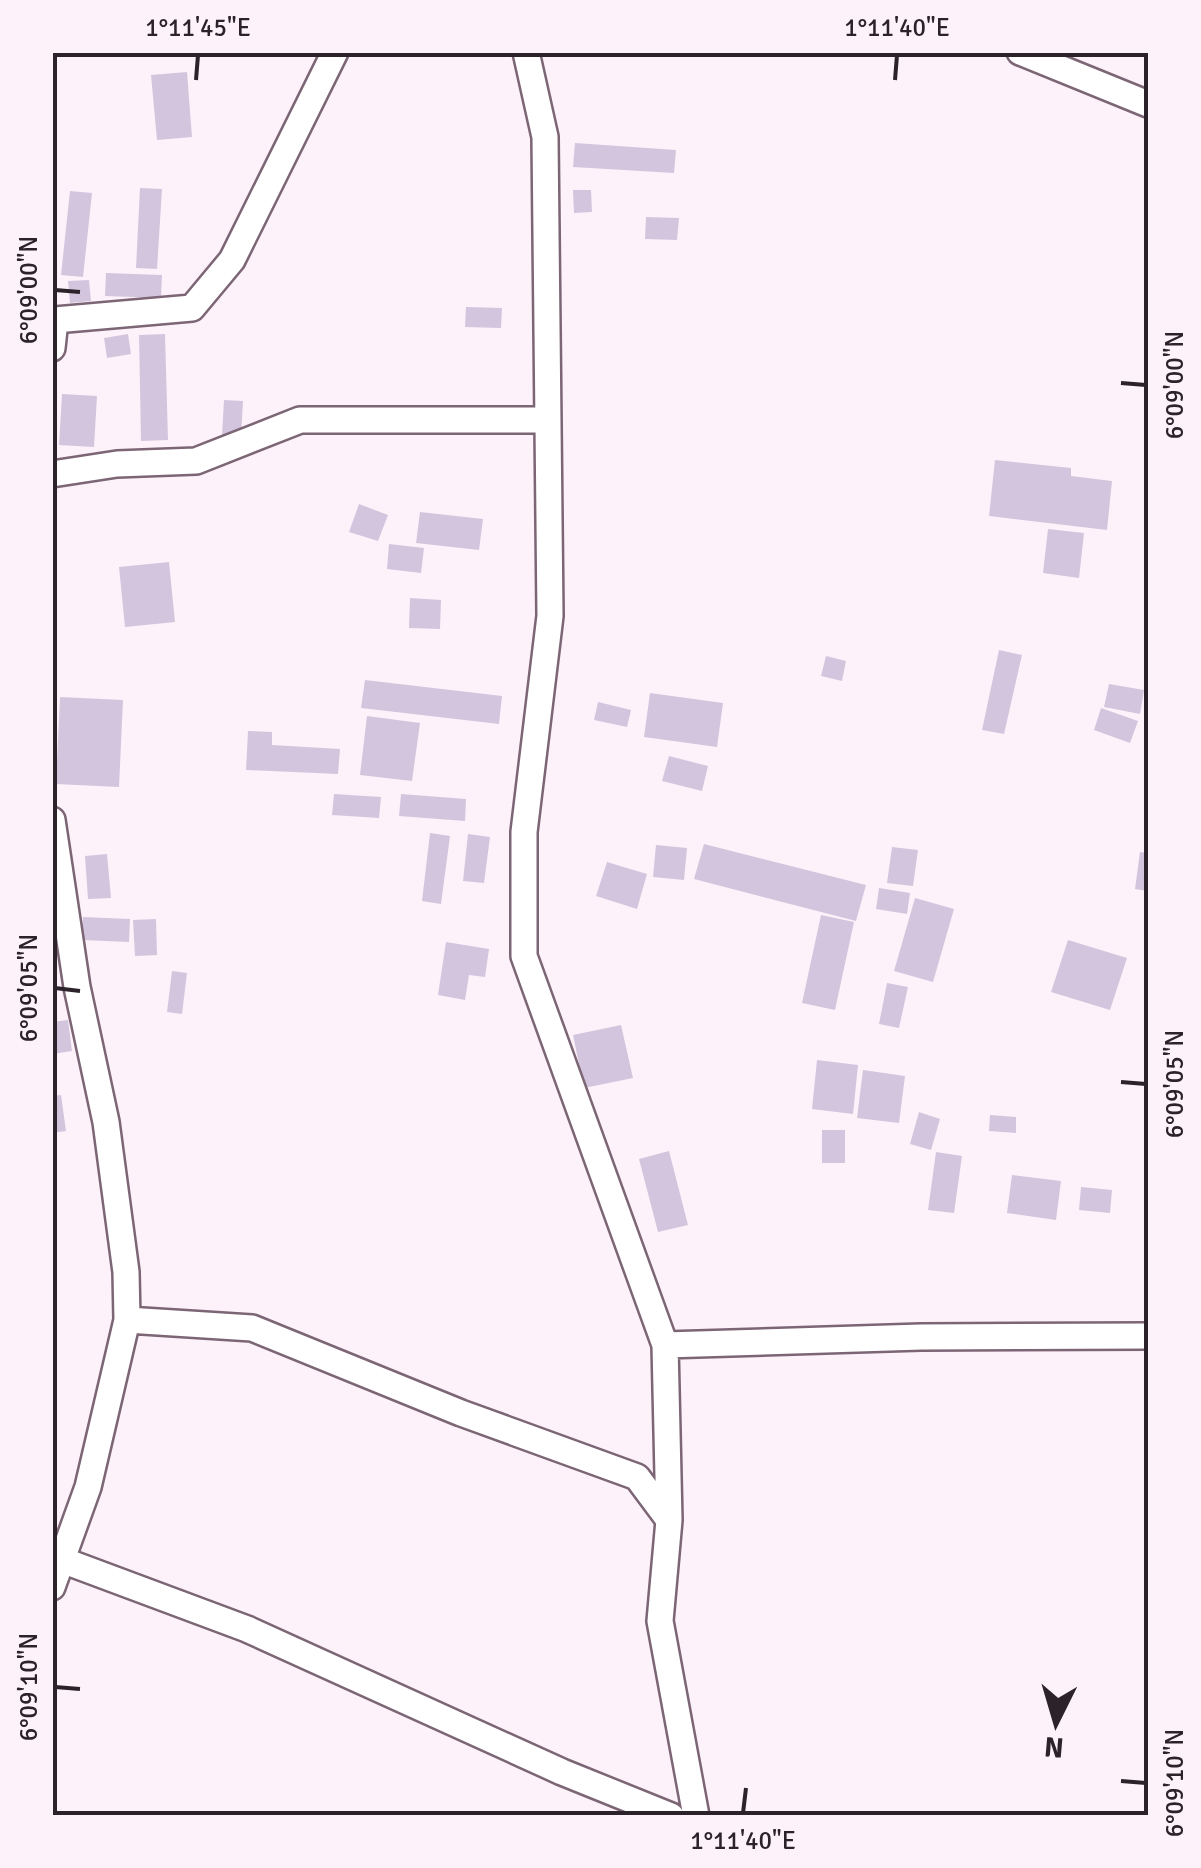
<svg xmlns="http://www.w3.org/2000/svg" width="1201" height="1868" viewBox="0 0 1201 1868" font-family="Signika,sans-serif">
<rect width="100%" height="100%" fill="#fdf2f9"/>
<path fill="#d4c5de" d="M 187,72 L 192,137 L 157,140 L 151,75 Z
M 575,143 L 676,150 L 674,173 L 573,167 Z
M 140,188 L 162,189 L 157,269 L 136,268 Z
M 573,190 L 591,190 L 592,212 L 574,213 Z
M 70,191 L 92,193 L 83,277 L 61,275 Z
M 646,217 L 679,218 L 677,240 L 645,239 Z
M 106,273 L 162,275 L 161,298 L 105,296 Z
M 89,280 L 91,301 L 70,303 L 68,281 Z
M 466,307 L 502,308 L 501,328 L 465,327 Z
M 128,334 L 131,354 L 107,358 L 104,338 Z
M 165,334 L 168,440 L 141,441 L 139,335 Z
M 62,394 L 97,396 L 94,447 L 59,445 Z
M 224,400 L 243,401 L 241,436 L 222,435 Z
M 995,460 L 1071,468 L 1071,476 L 1112,481 L 1107,530 L 989,516 Z
M 359,504 L 388,515 L 378,541 L 349,532 Z
M 420,512 L 483,519 L 479,550 L 416,543 Z
M 1048,529 L 1084,533 L 1079,578 L 1043,573 Z
M 389,544 L 424,548 L 421,573 L 387,569 Z
M 169,562 L 175,622 L 125,627 L 119,567 Z
M 410,598 L 441,600 L 440,629 L 409,628 Z
M 999,650 L 1022,655 L 1004,734 L 982,730 Z
M 826,656 L 846,661 L 842,681 L 821,676 Z
M 365,680 L 502,696 L 499,724 L 361,708 Z
M 1109,684 L 1144,690 L 1140,714 L 1104,707 Z
M 650,693 L 723,703 L 717,747 L 644,737 Z
M 60,697 L 123,700 L 119,787 L 56,784 Z
M 598,702 L 631,710 L 627,727 L 594,720 Z
M 1101,708 L 1138,721 L 1130,743 L 1094,730 Z
M 367,716 L 420,723 L 412,781 L 360,775 Z
M 248,731 L 272,732 L 272,745 L 340,749 L 338,774 L 246,770 Z
M 669,756 L 708,766 L 702,791 L 662,781 Z
M 334,794 L 381,797 L 379,818 L 332,815 Z
M 401,794 L 466,799 L 465,821 L 399,816 Z
M 430,833 L 450,836 L 441,904 L 422,901 Z
M 468,834 L 490,837 L 484,883 L 463,881 Z
M 704,844 L 866,885 L 856,921 L 694,879 Z
M 656,845 L 687,848 L 684,880 L 653,877 Z
M 892,847 L 918,850 L 913,886 L 887,883 Z
M 1140,852 L 1148,853 L 1148,891 L 1135,889 Z
M 107,854 L 111,898 L 88,899 L 85,856 Z
M 607,862 L 647,874 L 637,909 L 596,896 Z
M 879,888 L 910,893 L 907,914 L 876,909 Z
M 915,898 L 954,909 L 933,982 L 894,971 Z
M 821,915 L 854,922 L 835,1010 L 802,1003 Z
M 83,917 L 130,919 L 129,942 L 82,940 Z
M 156,919 L 157,955 L 135,956 L 133,920 Z
M 1068,940 L 1127,958 L 1110,1010 L 1051,992 Z
M 446,942 L 489,949 L 485,977 L 469,975 L 465,1000 L 438,995 Z
M 172,971 L 187,973 L 182,1014 L 167,1012 Z
M 887,983 L 908,987 L 899,1028 L 879,1024 Z
M 68,1020 L 72,1051 L 52,1054 L 52,1022 Z
M 621,1025 L 633,1078 L 584,1088 L 573,1035 Z
M 817,1060 L 858,1065 L 853,1114 L 812,1109 Z
M 863,1070 L 905,1076 L 899,1123 L 857,1118 Z
M 61,1095 L 66,1131 L 52,1133 L 52,1096 Z
M 919,1112 L 940,1119 L 931,1150 L 910,1144 Z
M 990,1115 L 1016,1117 L 1016,1133 L 989,1131 Z
M 822,1130 L 845,1130 L 845,1163 L 822,1163 Z
M 669,1151 L 688,1225 L 658,1232 L 639,1159 Z
M 936,1152 L 962,1156 L 954,1213 L 928,1210 Z
M 1012,1175 L 1061,1181 L 1056,1220 L 1007,1213 Z
M 1081,1187 L 1112,1190 L 1110,1213 L 1079,1210 Z"/>
<g fill="none" stroke-linecap="round" stroke-linejoin="round">
<g stroke="#7c6575" stroke-width="30">
<path id="street" d="M 526,52 L 545,137 L 550,616 L 524,832 L 524,956 L 665,1345 L 669,1520 L 660,1621 L 696,1816
M 1020,52 L 1148,104
M 52,348 L 55,320 L 192,308 L 232,260 L 335,52
M 52,474 L 117,464 L 196,461 L 300,420 L 545,420
M 52,820 L 77,987 L 106,1122 L 126,1272 L 127,1320 L 88,1487 L 52,1587
M 127,1320 L 252,1328 L 461,1413 L 637,1477 L 669,1520
M 665,1345 L 921,1337 L 1148,1336
M 62,1560 L 247,1629 L 562,1772 L 671,1816"/>
</g>
<use href="#street" stroke="#fff" stroke-width="25"/>
</g>
<path fill="none" stroke="#2c2229" stroke-width="4" d="M 196,80 L 198,55M 895,80 L 897,55M 55,290 L 80,292M 1121,383 L 1146,385M 55,988 L 80,991M 1121,1082 L 1146,1084M 55,1687 L 80,1689M 1121,1781 L 1146,1783M 743,1813 L 746,1788"/>
<rect width="1201" height="1868" fill="none" stroke="#fdf2f9" stroke-width="110"/>
<g transform="translate(1056 1723) rotate(185)" stroke="#fdf2f9" stroke-width="8" paint-order="stroke">
<path d="M0-8L18 38L0 25L-18 38Z" fill="#2c2229"/>
<text y="-15" font-size="28" font-weight="bold" text-anchor="middle" fill="#2c2229">N</text>
</g>
<rect x="55" y="55" width="1091" height="1758" fill="none" stroke="#2c2229" stroke-width="4"/>
<g font-size="25" text-anchor="middle" fill="#2c2229">
<text x="198" y="36">1°11'45"E</text>
<text x="897" y="36">1°11'40"E</text>
<text transform="translate(28 290) rotate(-90)" y="9">6°09'00"N</text>
<text transform="translate(1174 385) rotate(-90)" y="9">6°09'00"N</text>
<text transform="translate(28 988) rotate(-90)" y="9">6°09'05"N</text>
<text transform="translate(1174 1084) rotate(-90)" y="9">6°09'05"N</text>
<text transform="translate(28 1687) rotate(-90)" y="9">6°09'10"N</text>
<text transform="translate(1174 1783) rotate(-90)" y="9">6°09'10"N</text>
<text x="743" y="1849">1°11'40"E</text>
</g>
</svg>
